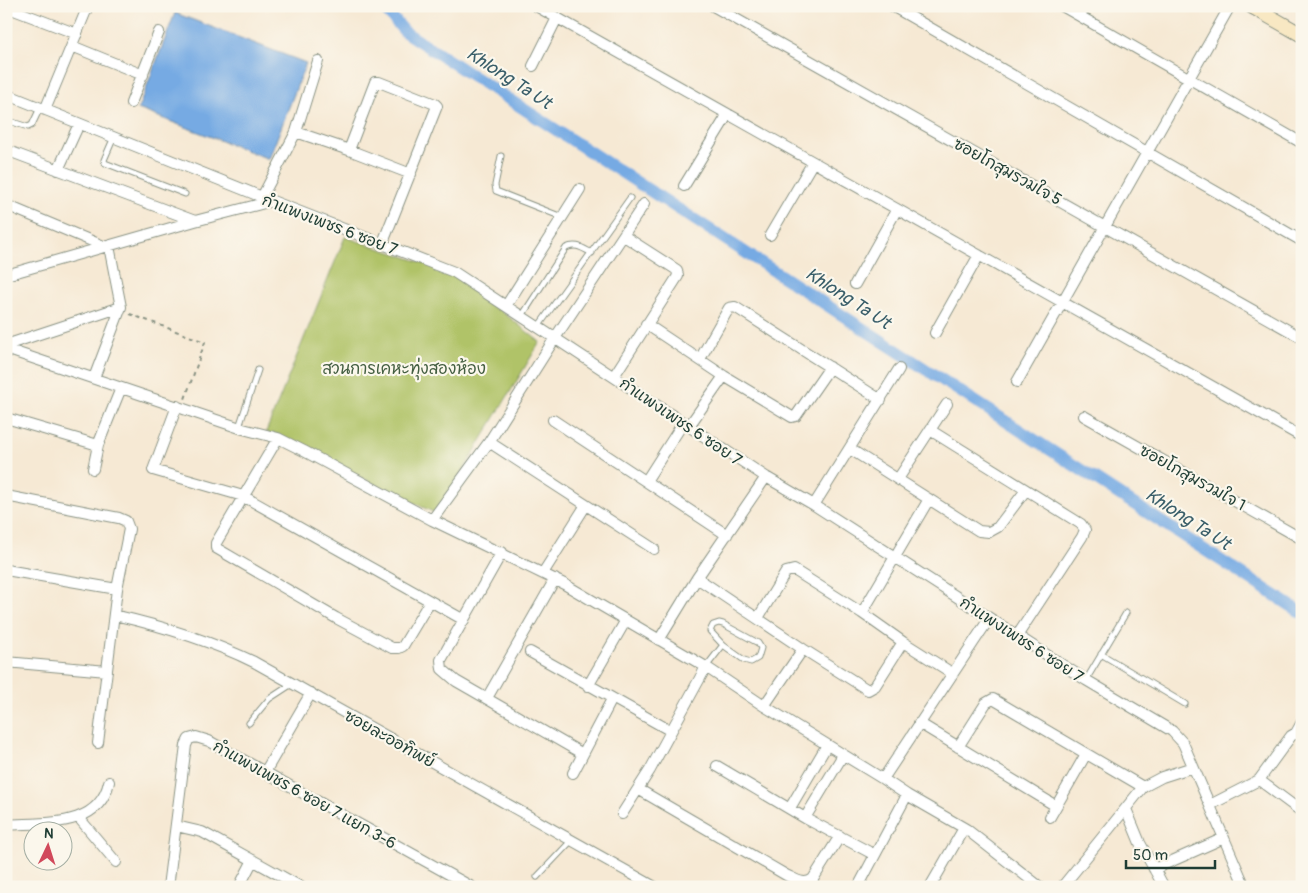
<svg xmlns="http://www.w3.org/2000/svg" width="1308" height="893" viewBox="0 0 1308 893" font-family="Pangolin,'Playpen Sans Thai',sans-serif">
<rect width="100%" height="100%" fill="#fbf7ec"/>
<filter id="ink" filterUnits="userSpaceOnUse"><feTurbulence type="fractalNoise" baseFrequency=".02" numOctaves="2"/><feDisplacementMap in="SourceGraphic" scale="10" xChannelSelector="R" yChannelSelector="G"/><feConvolveMatrix kernelMatrix="1 2 1 2 8 2 1 2 1" color-interpolation-filters="sRGB"/></filter>
<filter id="wash" filterUnits="userSpaceOnUse"><feTurbulence type="fractalNoise" baseFrequency=".0096" numOctaves="4" result="noise"/><feDisplacementMap in="SourceGraphic" scale="20" xChannelSelector="R" yChannelSelector="G"/><feGaussianBlur stdDeviation="1.12" result="paint"/><feColorMatrix in="noise" values="0 0 0 0 0 0 0 0 0 0 0 0 0 0 0 0 0 1.4 0 .05"/><feComposite in="paint" operator="in"/></filter>
<g filter="url(#wash)">
<rect width="100%" height="100%" fill="#f6e9d4"/>
<path fill="#b0c367" stroke="#68804e" d="M 345,237 L 454,273 L 540,342 L 437,514 L 266,432 Z"/>
<path fill="#76aae3" stroke="#4a748c" d="M 175,13 L 306,63 L 269,159 L 138,109 Z"/>
<g fill="none" stroke-linecap="round" stroke-linejoin="round">
<path stroke="#76aae3" stroke-width="12" d="M 382,6 L 405,32 L 1302,613"/>
</g>
</g>
<g filter="url(#ink)">
<g fill="none" stroke-linecap="round" stroke-linejoin="round">
<g stroke="#8a9384" stroke-width="7">
<path id="lane" d="M 6,120 L 28,127 L 32,125 L 40,108
M 114,137 L 104,160 L 105,163 L 185,194
M 501,156 L 495,185 L 496,191 L 562,217
M 522,316 L 566,248 C 576,243 582,248 592,253
M 538,327 L 630,198
M 239,427 L 258,370
M 1101,654 L 1185,704
M 706,667 L 723,645 L 710,631 L 713,625 L 719,623 L 723,624 L 758,643 L 761,648 L 758,658 L 751,662 L 744,660 L 723,645
M 1086,680 L 1126,613
M 249,723 L 269,699 L 292,684
M 537,877 L 572,840"/>
</g>
<g stroke="#8a9384" stroke-width="12">
<path id="street" d="M 536,6 L 1302,437
M 713,6 L 1302,338
M 892,6 L 1302,241
M 1062,6 L 1302,143
M 6,7 L 77,34
M 72,46 L 143,75
M 533,66 L 557,18
M 6,94 L 262,197 L 454,272 L 766,477 L 814,505 L 1086,680 L 1172,731 L 1183,743 L 1245,887
M 131,103 L 159,32
M 45,110 L 88,6
M 296,132 L 349,150 L 411,174
M 6,150 L 195,221 L 272,201
M 349,150 L 375,82 L 379,82 L 435,104 L 437,106 L 382,245
M 58,170 L 79,124
M 684,186 L 728,114
M 262,197 L 296,132 L 318,61
M 6,205 L 106,247
M 770,235 L 813,162
M 6,275 L 195,221
M 855,284 L 897,209
M 506,306 L 580,189
M 646,324 L 724,376 L 792,417 L 796,416 L 830,367
M 935,333 L 979,255
M 6,345 L 121,307
M 6,349 L 243,429 L 278,438 L 304,451 L 432,520 L 564,584 L 706,667 L 764,706 L 883,779 L 907,795 L 966,829 L 1040,887
M 700,359 L 729,308 L 735,307 L 881,400
M 614,376 L 678,276 L 677,270 L 624,236
M 94,378 L 121,307 L 109,246
M 1017,382 L 1230,6
M 177,406 L 153,470 L 243,496 L 464,620
M 1084,416 L 1302,539
M 6,418 L 98,445 L 121,388
M 553,420 L 727,535
M 689,426 L 724,376
M 930,430 L 1081,524 L 1085,530 L 1082,537 L 1017,636
M 278,438 L 216,543 L 216,548 L 336,618 L 392,648 L 399,648 L 403,646 L 430,601
M 489,442 L 654,549
M 850,449 L 979,531 L 989,532 L 998,527 L 1026,490
M 93,469 L 98,445
M 898,479 L 947,404
M 646,481 L 683,423
M 6,496 L 119,518 L 126,521 L 129,529 L 117,589 L 98,743
M 929,499 L 862,613 L 903,642 L 952,673
M 814,505 L 899,369
M 432,520 L 489,442 L 555,338 L 644,204
M 502,552 L 441,660 L 442,669 L 456,681 L 583,754
M 6,570 L 117,589
M 543,573 L 586,505
M 697,578 L 803,649 L 868,690 L 875,686 L 903,642
M 114,615 C 162,626 209,640 254,662 L 655,887
M 758,618 L 786,572 L 794,570 L 862,613
M 659,640 L 697,578 L 766,477
M 530,652 L 671,731
M 6,662 L 107,671
M 588,686 L 626,620
M 487,698 L 555,579
M 764,706 L 803,649
M 919,723 L 1056,806
M 1296,733 L 1302,722
M 1302,737 L 1296,733 L 1291,736 L 1259,780 L 1302,812
M 958,747 L 986,703 L 993,699 L 1143,787
M 717,766 L 805,818 L 875,855
M 265,772 L 311,693
M 573,773 L 612,699
M 883,779 L 989,619
M 638,789 L 786,875 C 795,879 804,886 813,879 L 840,836
M 1210,805 L 1259,780
M 790,808 L 827,745
M 1126,809 L 1140,843 L 1164,887
M 622,814 L 650,770 L 706,667
M 1050,817 L 1086,754
M 79,818 L 116,862
M 805,818 L 843,755
M 6,825 C 44,822 99,829 109,782
M 176,826 L 202,832 L 301,887
M 1154,869 L 1224,838
M 168,887 L 186,745 L 189,739 L 196,737 L 209,741 L 472,887
M 239,887 L 253,860
M 858,887 L 907,795
M 930,887 L 964,828
M 1062,887 L 1143,787 L 1162,777 L 1193,767"/>
</g>
<g stroke="#8a9384" stroke-width="16">
<path id="secondary" d="M 1251,6 L 1302,35"/>
</g>
<path stroke="#8a9384" stroke-width="2" stroke-dasharray="4 4" stroke-linecap="butt" d="M 130,314 L 205,342 L 185,399"/>
<use href="#lane" stroke="#fff" stroke-width="5"/>
<use href="#street" stroke="#fff" stroke-width="10"/>
<use href="#secondary" stroke="#f8e8c3" stroke-width="14"/>
</g>
</g>
<g text-anchor="middle" stroke-width="4.5" stroke-linejoin="round" paint-order="stroke">
<g font-size="16" fill="#1f3d34" stroke="#fbf7ec">
<text transform="translate(1008 171) rotate(29)" y="6">ซอยโกสุมรวมใจ 5</text>
<text transform="translate(330 224) rotate(21)" y="6">กำแพงเพชร 6 ซอย 7</text>
<text transform="translate(681 421) rotate(34)" y="6">กำแพงเพชร 6 ซอย 7</text>
<text transform="translate(1193 477) rotate(29)" y="6">ซอยโกสุมรวมใจ 1</text>
<text transform="translate(1022 639) rotate(33)" y="6">กำแพงเพชร 6 ซอย 7</text>
<text transform="translate(390 738) rotate(29)" y="6">ซอยละออทิพย์</text>
<text transform="translate(305 794) rotate(29)" y="6">กำแพงเพชร 6 ซอย 7 แยก 3-6</text>
</g>
<g font-size="16" fill="#435e41" stroke="#fbf7ec">
<text x="404" y="374">สวนการเคหะทุ่งสองห้อง</text>
</g>
<g font-size="18" font-style="italic" fill="#395e69" stroke="#fbf7ec">
<text transform="translate(509 78) rotate(33)" y="6">Khlong Ta Ut</text>
<text transform="translate(848 298) rotate(33)" y="6">Khlong Ta Ut</text>
<text transform="translate(1188 519) rotate(33)" y="6">Khlong Ta Ut</text>
</g>
</g>
<rect width="1308" height="893" fill="none" stroke="#fbf7ec" stroke-width="25"/>
<g transform="translate(48 846) rotate(4)"><circle r="24" fill="#fbf7ec" stroke="#a3ada2"/>
<path d="M0-4L9 19L0 12L-9 19Z" fill="#d1495b"/>
<text y="-8" font-size="14" font-weight="bold" text-anchor="middle" fill="#1f3d34">N</text>
</g>
<path d="M1126 860v8h89v-8" fill="none" stroke="#1f3d34" stroke-width="2.5"/>
<text x="1133" y="860" font-size="15" fill="#1f3d34" stroke="#fbf7ec" stroke-width="4" paint-order="stroke">50 m</text>
</svg>
